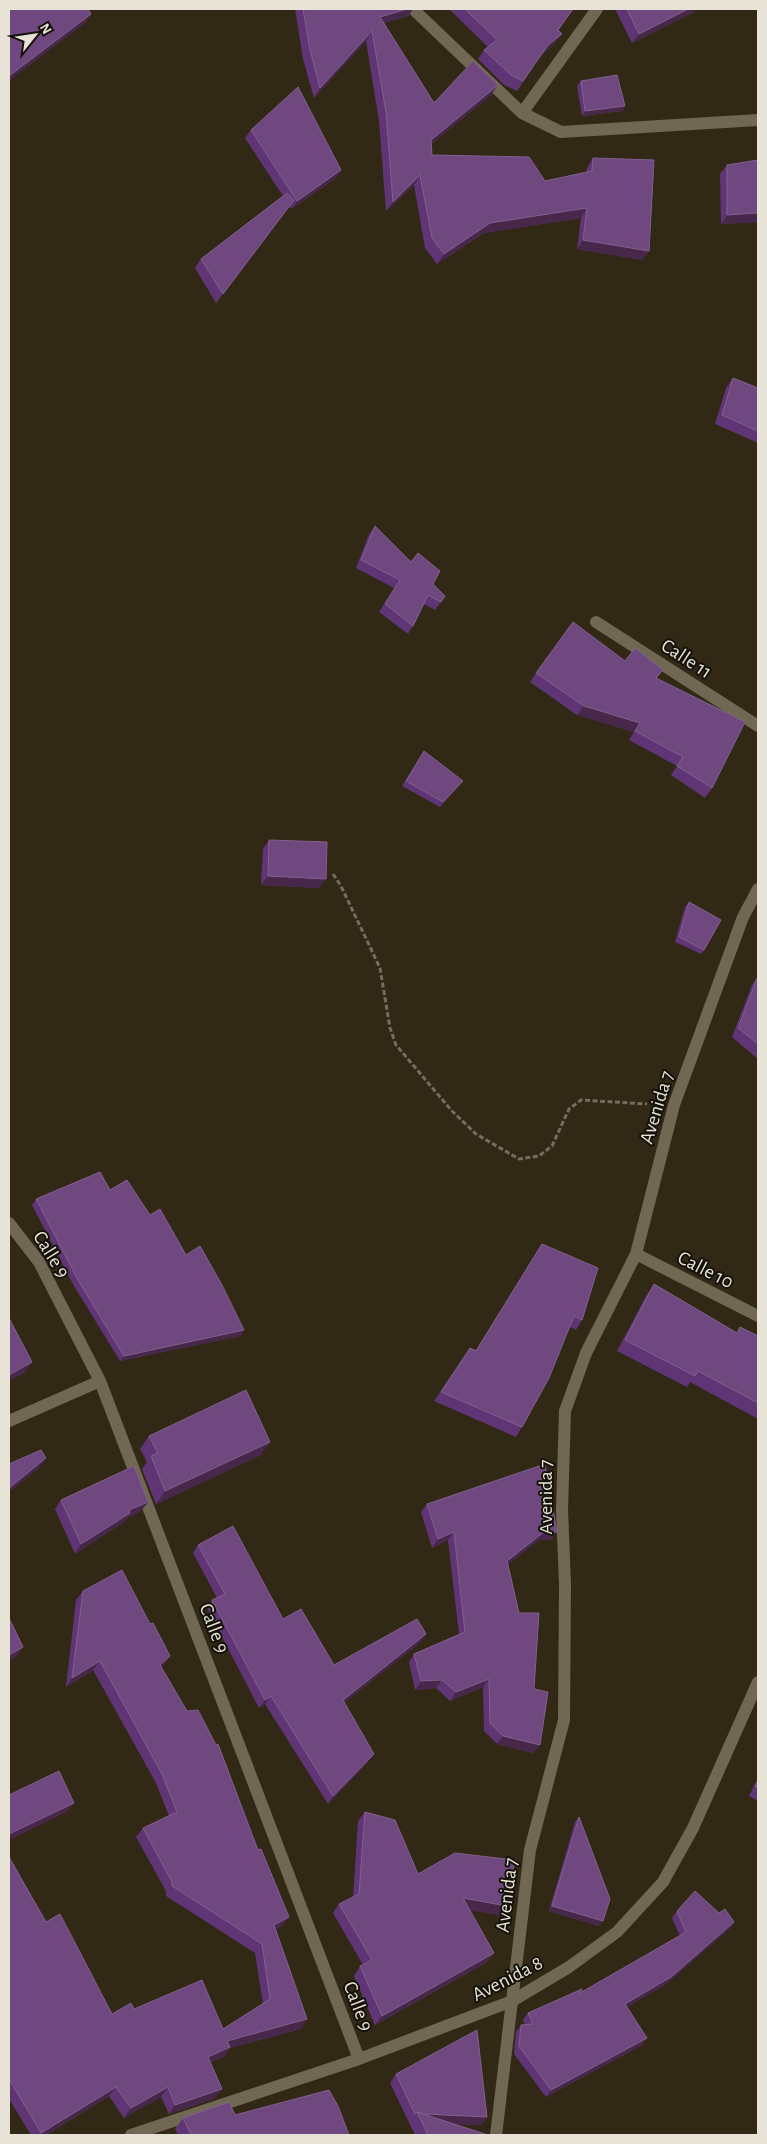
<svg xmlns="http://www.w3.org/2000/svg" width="767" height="2144" viewBox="0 0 767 2144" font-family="'Alegreya Sans',sans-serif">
<rect width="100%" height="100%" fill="#312916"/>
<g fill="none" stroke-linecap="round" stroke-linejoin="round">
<path stroke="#756e5d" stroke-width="3" stroke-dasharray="5 2.5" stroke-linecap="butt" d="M 333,874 L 341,886 L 380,968 L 390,1028 L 396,1045 L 452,1111 L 476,1134 L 519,1159 L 539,1156 L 552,1146 L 569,1109 L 581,1100 L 647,1104"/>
<path stroke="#716854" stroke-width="12" d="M 413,9 L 522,113 L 561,132 L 758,120
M 522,113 L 597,9
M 596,622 L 758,726
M 9,1223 L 39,1262 L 100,1381 L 359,2059
M 636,1254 L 758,1316
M 9,1421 L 100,1381
M 131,2135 L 359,2059 L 512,2001 L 530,1850 L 564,1720 L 565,1584 L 562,1510 L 565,1411 L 586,1353 L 636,1254 L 674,1105 L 743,917 L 758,889"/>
<path stroke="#716854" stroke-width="12" d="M 496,2135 L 512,2001 L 569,1967 L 617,1932 L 663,1882 L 693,1828 L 758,1682"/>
</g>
<path fill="#603575" d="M 295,9 L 413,9 L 408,16 L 384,23 L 434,103 L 491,95 L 431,144 L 432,155 L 545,181 L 586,172 L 587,168 L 593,158 L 649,251 L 642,260 L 577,249 L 581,218 L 484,233 L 437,264 L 425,248 L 414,185 L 386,211 L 379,121 L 366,41 L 314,98 L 303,59 Z
M 449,9 L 573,9 L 558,30 L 555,43 L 542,54 L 517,91 L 504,85 L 478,59 L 484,50 L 488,47 Z
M 615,9 L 695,9 L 692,13 L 632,43 Z
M 581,81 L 625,106 L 622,111 L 582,116 L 577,86 Z
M 251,130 L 341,170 L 336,178 L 291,209 L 289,206 L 216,303 L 195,268 L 201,259 L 283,196 L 245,138 Z
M 758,160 L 758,222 L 721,224 L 720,174 L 727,165 Z
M 733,378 L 758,388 L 758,443 L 715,424 L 726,388 Z
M 375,526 L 445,596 L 435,610 L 424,604 L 413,626 L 408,634 L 379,612 L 394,588 L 356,568 L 369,534 Z
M 573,622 L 625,661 L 657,679 L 712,788 L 705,798 L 671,775 L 677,766 L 629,740 L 634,732 L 577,715 L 530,682 Z
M 421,756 L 459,785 L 440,807 L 402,786 Z
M 269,840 L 319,888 L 261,885 L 263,849 Z
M 689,902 L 704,950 L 701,954 L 675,942 L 685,907 Z
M 758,976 L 758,1059 L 732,1037 L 752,985 Z
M 110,1190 L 150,1215 L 186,1255 L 244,1330 L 240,1336 L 120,1361 L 74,1286 L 32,1205 L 36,1199 Z
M 542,1244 L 582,1320 L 576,1330 L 570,1327 L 522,1427 L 516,1437 L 434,1401 L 470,1348 L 476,1350 Z
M 654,1284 L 737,1333 L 740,1327 L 758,1336 L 758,1419 L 690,1382 L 687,1387 L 617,1351 L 646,1296 Z
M 149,1436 L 261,1455 L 156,1504 L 142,1469 L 147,1462 L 140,1449 Z
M 61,1500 L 148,1502 L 141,1511 L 127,1518 L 124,1522 L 75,1554 L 55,1509 Z
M 427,1504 L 551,1540 L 539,1540 L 508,1564 L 534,1689 L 534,1753 L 497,1744 L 484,1731 L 483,1687 L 450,1701 L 436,1688 L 415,1690 L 409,1662 L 414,1654 L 459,1634 L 448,1540 L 432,1548 L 421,1512 Z
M 198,1545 L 283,1619 L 334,1665 L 421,1642 L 344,1702 L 368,1762 L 328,1804 L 265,1704 L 259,1708 L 207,1608 L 212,1600 L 217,1598 L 193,1553 Z
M 83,1591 L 164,1665 L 161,1667 L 282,1926 L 275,1930 L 301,2029 L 230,2048 L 224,2057 L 210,2062 L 215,2098 L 169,2114 L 161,2097 L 124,2118 L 109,2096 L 46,2135 L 31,2135 L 9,2099 L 9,1857 L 46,1922 L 112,2014 L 134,2009 L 223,2029 L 263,2004 L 255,1953 L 166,1896 L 166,1891 L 136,1837 L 143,1828 L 169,1816 L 156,1783 L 93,1670 L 66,1687 L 76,1600 Z
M 758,1778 L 758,1801 L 749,1796 Z
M 365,1812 L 418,1874 L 506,1916 L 470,1910 L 487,1962 L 375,2025 L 354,1976 L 360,1966 L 363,1965 L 333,1913 L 339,1904 L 353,1897 L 358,1821 Z
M 579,1817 L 603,1921 L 599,1926 L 549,1911 L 575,1822 Z
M 677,1911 L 719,1913 L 734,1922 L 729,1929 L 666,1984 L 627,2007 L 642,2045 L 546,2097 L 514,2054 L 516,2032 L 521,2025 L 525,2025 L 523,2020 L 528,2013 L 580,1993 L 680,1936 L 672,1918 Z
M 396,2074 L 487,2117 L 481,2125 L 454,2124 L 488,2135 L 415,2135 L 390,2083 Z
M 235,2115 L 349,2135 L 178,2135 L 175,2129 L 183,2118 Z"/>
<path fill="#47284b" d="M 407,9 L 413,9 L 408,16 L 373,26 L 380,17 Z
M 688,9 L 695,9 L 692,13 L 632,43 L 639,34 Z
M 91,14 L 85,23 L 9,81 L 9,76 Z
M 372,31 L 366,41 L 314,98 L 320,88 Z
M 562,34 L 555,43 L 541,54 L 548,45 Z
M 498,85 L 491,95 L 424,150 L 431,140 Z
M 625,106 L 622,111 L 582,116 L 585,111 Z
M 341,170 L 336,178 L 291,209 L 297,201 Z
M 420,175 L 414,185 L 386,211 L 393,202 Z
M 587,208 L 581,218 L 484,233 L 437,264 L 444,254 L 490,223 Z
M 758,213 L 758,222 L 721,224 L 727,215 Z
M 583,240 L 649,251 L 642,260 L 577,249 Z
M 584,706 L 640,723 L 634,732 L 577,715 Z
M 463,781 L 459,785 L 440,807 L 443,802 Z
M 268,876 L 326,879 L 319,888 L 261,885 Z
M 244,1330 L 240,1336 L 120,1361 L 124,1356 Z
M 32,1362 L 25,1373 L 9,1381 L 9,1375 Z
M 270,1442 L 261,1455 L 156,1504 L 165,1491 Z
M 46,1458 L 39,1468 L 9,1492 L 9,1488 Z
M 148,1502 L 141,1511 L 127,1518 L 124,1522 L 75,1554 L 81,1544 L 129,1510 Z
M 454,1532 L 448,1540 L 432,1548 L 438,1539 Z
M 544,1532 L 557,1532 L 551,1540 L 539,1540 L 501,1570 L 507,1561 Z
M 426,1634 L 421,1642 L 338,1708 L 343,1700 Z
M 23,1647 L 17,1656 L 9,1661 L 9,1655 Z
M 170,1656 L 164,1665 L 154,1674 L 160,1665 Z
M 100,1661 L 93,1670 L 66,1687 L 72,1678 Z
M 489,1679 L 483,1687 L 450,1701 L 456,1692 Z
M 442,1680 L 436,1688 L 415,1690 L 421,1681 Z
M 271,1696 L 265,1704 L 259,1708 L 265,1700 Z
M 503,1736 L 540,1745 L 534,1753 L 497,1744 Z
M 374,1754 L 368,1762 L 328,1804 L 333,1796 Z
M 74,1803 L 67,1812 L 9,1840 L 9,1834 Z
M 463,1898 L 512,1907 L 506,1916 L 457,1908 Z
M 552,1906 L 603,1921 L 599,1926 L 549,1911 Z
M 289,1917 L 282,1926 L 267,1935 L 274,1925 Z
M 734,1922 L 729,1929 L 666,1984 L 620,2011 L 625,2004 Z
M 494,1953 L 487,1962 L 375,2025 L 382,2016 Z
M 307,2019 L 301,2029 L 230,2048 L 224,2057 L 201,2066 L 208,2057 L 227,2041 Z
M 647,2038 L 642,2045 L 546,2097 L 551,2090 Z
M 116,2087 L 109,2096 L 46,2135 L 40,2135 L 41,2133 Z
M 168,2087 L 161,2097 L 124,2118 L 131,2108 Z
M 222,2089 L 215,2098 L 169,2114 L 175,2105 Z
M 418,2114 L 487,2117 L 481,2125 L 422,2123 Z"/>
<path fill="#6f4880" stroke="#82608e" d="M 9,9 L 88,9 L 91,14 L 9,76 Z
M 303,9 L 407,9 L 380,17 L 434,103 L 473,61 L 498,85 L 431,140 L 432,155 L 529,157 L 545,181 L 592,171 L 593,158 L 654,160 L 649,251 L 583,240 L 587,208 L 490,223 L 444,254 L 432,238 L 420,175 L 393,202 L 386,112 L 372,31 L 320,88 L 310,50 Z
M 465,9 L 573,9 L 558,30 L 562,34 L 548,45 L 523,81 L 511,75 L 484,50 L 497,40 Z
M 627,9 L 688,9 L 639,34 Z
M 617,75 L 625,106 L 585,111 L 581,81 Z
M 298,87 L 341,170 L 297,201 L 251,130 Z
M 758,160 L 758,213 L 727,215 L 727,165 Z
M 287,193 L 294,200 L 223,294 L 201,259 Z
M 733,378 L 758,388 L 758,431 L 722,415 Z
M 375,526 L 411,562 L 418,553 L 440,571 L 433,584 L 445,596 L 441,602 L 428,595 L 413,626 L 385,604 L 400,580 L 361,560 Z
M 573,622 L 625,661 L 635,648 L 663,670 L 656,678 L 745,722 L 712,788 L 677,766 L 683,757 L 635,731 L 640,723 L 584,706 L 536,673 Z
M 424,751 L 463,781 L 443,802 L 406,781 Z
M 269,840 L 327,842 L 326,879 L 268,876 Z
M 689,902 L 721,920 L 704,950 L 679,937 Z
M 758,976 L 758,1044 L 738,1028 Z
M 100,1172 L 110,1190 L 127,1180 L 150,1215 L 160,1209 L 186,1255 L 200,1246 L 222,1285 L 244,1330 L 124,1356 L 78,1280 L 36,1199 Z
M 542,1244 L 598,1268 L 582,1320 L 574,1316 L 549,1378 L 522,1427 L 441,1392 L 470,1348 L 476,1351 Z
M 654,1284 L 737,1333 L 740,1327 L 758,1336 L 758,1403 L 698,1371 L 695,1376 L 625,1340 Z
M 9,1318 L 32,1362 L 9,1375 Z
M 246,1390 L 270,1442 L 165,1491 L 151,1456 L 158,1453 L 149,1436 Z
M 41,1450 L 46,1458 L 9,1488 L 9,1464 Z
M 545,1464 L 557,1532 L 544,1532 L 507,1561 L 519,1613 L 539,1613 L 534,1689 L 548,1692 L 540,1745 L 503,1736 L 490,1723 L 489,1679 L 456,1692 L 442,1680 L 421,1681 L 414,1654 L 465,1632 L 454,1532 L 438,1539 L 427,1504 Z
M 134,1466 L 148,1502 L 129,1510 L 130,1513 L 81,1544 L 61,1500 Z
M 233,1526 L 283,1619 L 301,1609 L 334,1665 L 417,1619 L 426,1634 L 343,1700 L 374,1754 L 333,1796 L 271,1696 L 265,1700 L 212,1600 L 225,1594 L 198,1545 Z
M 122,1570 L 150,1624 L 153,1623 L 170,1656 L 160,1665 L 187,1711 L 198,1710 L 216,1745 L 218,1744 L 258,1850 L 261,1849 L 289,1917 L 274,1925 L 307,2019 L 227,2041 L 230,2047 L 208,2057 L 222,2089 L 175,2105 L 168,2087 L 131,2108 L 116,2087 L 41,2133 L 9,2079 L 9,1857 L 46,1922 L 60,1914 L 112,2014 L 131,2003 L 134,2009 L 202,1980 L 223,2029 L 270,1999 L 262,1944 L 172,1886 L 172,1882 L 143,1828 L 177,1812 L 162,1774 L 100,1661 L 72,1678 L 83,1591 Z
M 9,1618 L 23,1647 L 9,1655 Z
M 59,1771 L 74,1803 L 9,1834 L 9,1795 Z
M 758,1781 L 758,1788 L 755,1786 Z
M 365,1812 L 395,1820 L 418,1874 L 455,1853 L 514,1860 L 512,1907 L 463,1898 L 494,1953 L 382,2016 L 360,1966 L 372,1960 L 339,1904 L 359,1894 Z
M 579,1817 L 610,1899 L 603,1921 L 552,1906 Z
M 695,1891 L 719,1913 L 725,1909 L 734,1922 L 671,1977 L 625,2004 L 647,2038 L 551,2090 L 519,2046 L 521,2025 L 533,2024 L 528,2013 L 582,1989 L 580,1993 L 686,1932 L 677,1911 Z
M 477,2030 L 487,2117 L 424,2114 L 417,2112 L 415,2114 L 396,2074 Z
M 329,2090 L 338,2106 L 349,2135 L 191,2135 L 183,2118 L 229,2102 L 235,2115 Z
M 417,2112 L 488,2135 L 428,2135 Z"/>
<g text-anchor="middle" stroke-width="4" stroke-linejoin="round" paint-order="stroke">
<g font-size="20" fill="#e8e3d7" stroke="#15120a">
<text transform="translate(687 658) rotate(33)" y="7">Calle 11</text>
<text transform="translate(656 1107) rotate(-73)" y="7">Avenida 7</text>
<text transform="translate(52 1254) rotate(58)" y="7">Calle 9</text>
<text transform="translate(706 1269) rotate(27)" y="7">Calle 10</text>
<text transform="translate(545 1497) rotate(-90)" y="7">Avenida 7</text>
<text transform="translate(215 1628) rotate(69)" y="7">Calle 9</text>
<text transform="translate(506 1895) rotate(-83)" y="7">Avenida 7</text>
<text transform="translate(507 1978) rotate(-27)" y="7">Avenida 8</text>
<text transform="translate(359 2006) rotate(69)" y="7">Calle 9</text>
</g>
</g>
<rect width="767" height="2144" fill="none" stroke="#e8e3d7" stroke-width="20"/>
<g transform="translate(35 35) rotate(60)" stroke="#15120a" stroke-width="4" paint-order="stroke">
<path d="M0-4L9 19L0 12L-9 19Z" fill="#e8e3d7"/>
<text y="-8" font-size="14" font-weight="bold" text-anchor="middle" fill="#e8e3d7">N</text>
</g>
</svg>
